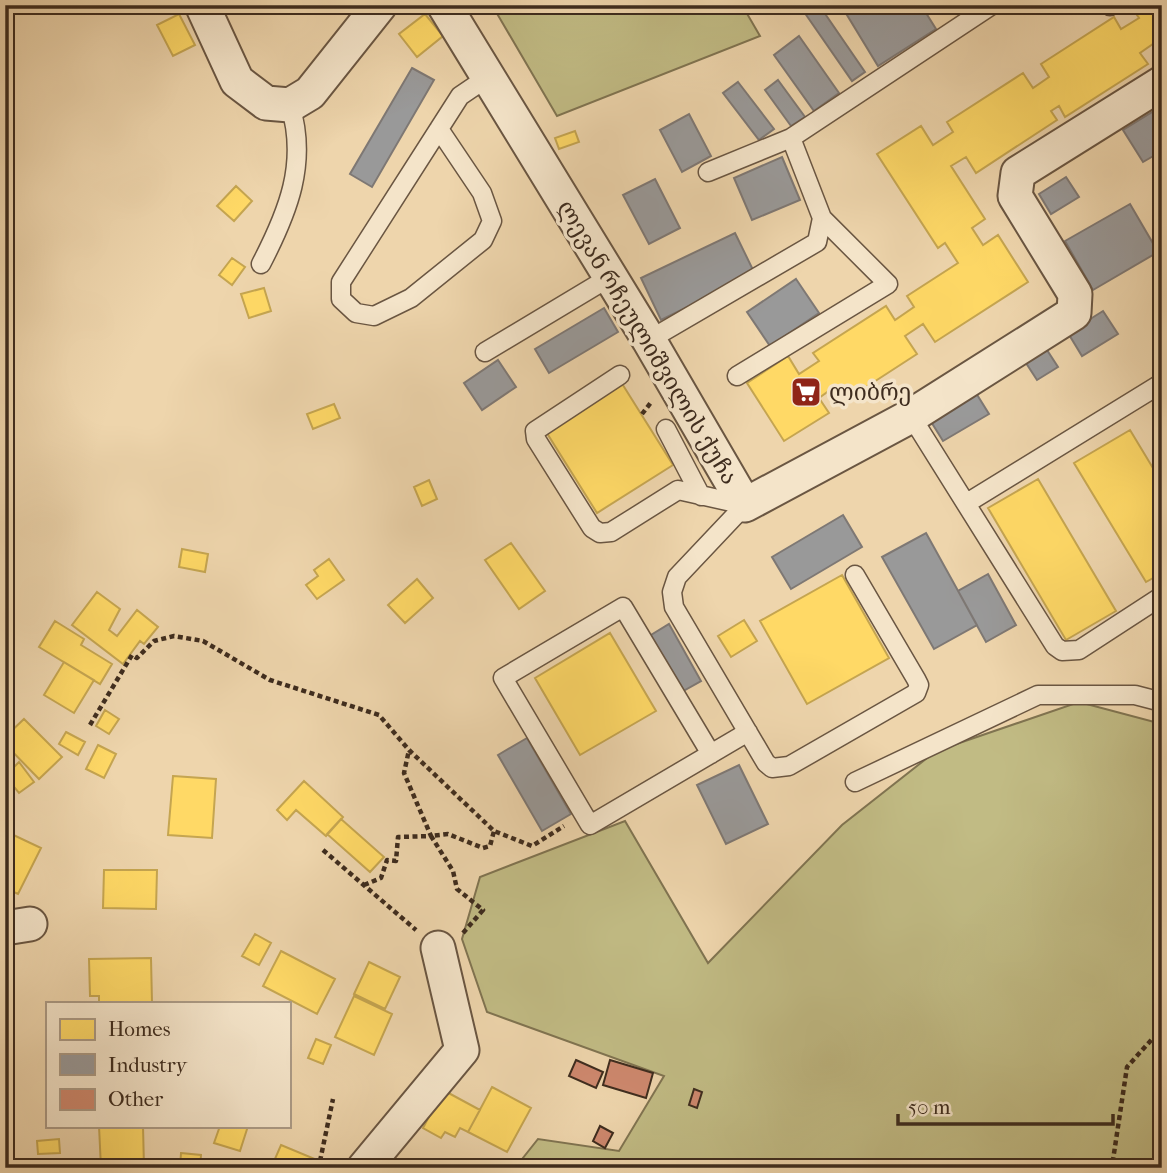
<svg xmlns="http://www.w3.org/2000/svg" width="1167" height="1173" viewBox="0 0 1167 1173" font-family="'IM FELL French Canon','Noto Serif Georgian',serif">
<rect width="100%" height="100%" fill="#eed5ac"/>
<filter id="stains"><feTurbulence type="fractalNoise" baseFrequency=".00286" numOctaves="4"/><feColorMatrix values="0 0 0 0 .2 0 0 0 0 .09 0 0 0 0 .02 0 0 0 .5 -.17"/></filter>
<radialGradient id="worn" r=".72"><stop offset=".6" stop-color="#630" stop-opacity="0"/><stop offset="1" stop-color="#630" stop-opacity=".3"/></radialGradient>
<path fill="#c1bb84" stroke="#807451" stroke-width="2" d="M 492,5 L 742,5 L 760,36 L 557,116 Z
M 1079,702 L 1162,724 L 1162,1168 L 515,1168 L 538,1139 L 619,1151 L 664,1076 L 487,1012 L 462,939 L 480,877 L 625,821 L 708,963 L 842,825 L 936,751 Z"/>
<path fill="#ffd966" stroke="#c5a550" stroke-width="2" d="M 1130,5 L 1162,5 L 1162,57 L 1153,44 L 1140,53 L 1148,64 L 1065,117 L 1059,106 L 1051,111 L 1057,120 L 976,173 L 966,157 L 951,166 L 985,219 L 972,228 L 983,245 L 998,235 L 1028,282 L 935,342 L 923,324 L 905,336 L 917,354 L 843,402 L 833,388 L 819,398 L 829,413 L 784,441 L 747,383 L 788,356 L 799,374 L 819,361 L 813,353 L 886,306 L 895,320 L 914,307 L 907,296 L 958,263 L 945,243 L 938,248 L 877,154 L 921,126 L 933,145 L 953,132 L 947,122 L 1023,73 L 1033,88 L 1049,77 L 1041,64 L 1114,17 L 1121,29 L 1139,18 Z
M 179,14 L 195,45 L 173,56 L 157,25 Z
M 425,14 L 443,36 L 417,57 L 399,34 Z
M 575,131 L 579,142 L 559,149 L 555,138 Z
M 236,186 L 252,201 L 234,221 L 217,206 Z
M 232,258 L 245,267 L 232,285 L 219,275 Z
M 264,288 L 271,311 L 249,318 L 241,294 Z
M 621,382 L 673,465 L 597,513 L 545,430 Z
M 334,404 L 340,418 L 313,429 L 307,414 Z
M 1130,430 L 1162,483 L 1162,573 L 1146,582 L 1074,463 Z
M 1038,479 L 1116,611 L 1066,640 L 988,508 Z
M 429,480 L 437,499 L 422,506 L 414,487 Z
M 511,543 L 545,591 L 519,609 L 485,560 Z
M 182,549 L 208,554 L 205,572 L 179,567 Z
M 329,559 L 344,580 L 317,599 L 306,585 L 318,576 L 314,570 Z
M 842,575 L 889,658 L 807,704 L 760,621 Z
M 417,579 L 433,598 L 405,623 L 388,605 Z
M 97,592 L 120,609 L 109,630 L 117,636 L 137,610 L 158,627 L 144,644 L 140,641 L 123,664 L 72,625 Z
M 744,620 L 757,641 L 731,657 L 718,636 Z
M 55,621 L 84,639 L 81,645 L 112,664 L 100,684 L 39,647 Z
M 610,633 L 656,711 L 580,755 L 535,678 Z
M 64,662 L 94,680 L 74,713 L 44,695 Z
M 105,710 L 119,719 L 109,734 L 96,726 Z
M 24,719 L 62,757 L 39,779 L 5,744 L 5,737 Z
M 66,732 L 85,742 L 78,755 L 59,744 Z
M 98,745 L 116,754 L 104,778 L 86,769 Z
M 19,762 L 34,782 L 19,793 L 5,776 Z
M 173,776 L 216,779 L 212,838 L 168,835 Z
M 304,781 L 343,817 L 326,836 L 296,810 L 287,820 L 277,810 Z
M 341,819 L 384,857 L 370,872 L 327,834 Z
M 5,831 L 41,848 L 18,894 L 5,888 Z
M 104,870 L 157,870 L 156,909 L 103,908 Z
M 255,934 L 271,943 L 259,965 L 242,956 Z
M 281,951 L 335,979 L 317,1014 L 263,986 Z
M 151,958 L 152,1003 L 99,1003 L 99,996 L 90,996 L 89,959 Z
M 369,962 L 400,977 L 385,1009 L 354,994 Z
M 354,996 L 392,1014 L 374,1055 L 335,1037 Z
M 316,1039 L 331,1045 L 323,1064 L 308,1058 Z
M 492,1087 L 531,1108 L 507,1152 L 468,1132 Z
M 443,1090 L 480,1110 L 468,1132 L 460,1128 L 455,1137 L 445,1132 L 441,1138 L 423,1128 Z
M 99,1126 L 143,1126 L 144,1168 L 101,1168 Z
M 220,1126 L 248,1126 L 240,1151 L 214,1143 Z
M 59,1139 L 60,1153 L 38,1154 L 37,1141 Z
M 281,1145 L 322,1162 L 320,1168 L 271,1168 Z
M 181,1153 L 201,1155 L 200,1168 L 180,1168 Z"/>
<path fill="#999" stroke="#7e7874" stroke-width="2" d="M 807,5 L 819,5 L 865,72 L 852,81 L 802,9 Z
M 863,5 L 921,5 L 936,29 L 878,66 L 847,15 Z
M 799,36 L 839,93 L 814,111 L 774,55 Z
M 412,68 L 434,80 L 372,187 L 350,174 Z
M 778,80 L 805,117 L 791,126 L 765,90 Z
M 738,82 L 774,129 L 759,140 L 723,93 Z
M 1162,106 L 1162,151 L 1143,162 L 1123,130 Z
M 689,114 L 711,156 L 682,172 L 660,130 Z
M 782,157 L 800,200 L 752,220 L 734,178 Z
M 1066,177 L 1079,197 L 1051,214 L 1039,194 Z
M 655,179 L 680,228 L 649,244 L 623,195 Z
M 1130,204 L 1158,252 L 1093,290 L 1065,241 Z
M 735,233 L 755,274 L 661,320 L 641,278 Z
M 796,279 L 819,313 L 770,346 L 747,312 Z
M 604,308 L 618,332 L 549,373 L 535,349 Z
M 1103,311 L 1118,334 L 1082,356 L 1068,333 Z
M 1047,350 L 1058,367 L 1037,380 L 1026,363 Z
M 498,360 L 516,387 L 482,410 L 464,383 Z
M 976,393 L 989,414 L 943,441 L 930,420 Z
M 843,515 L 862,547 L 791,589 L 772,557 Z
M 926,533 L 977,625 L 934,649 L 882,557 Z
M 988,574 L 1016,625 L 986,642 L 958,591 Z
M 669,624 L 701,681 L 678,694 L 646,638 Z
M 527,738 L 571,814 L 542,831 L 498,755 Z
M 739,765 L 768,824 L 726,844 L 697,785 Z"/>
<path fill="#ce886e" stroke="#3e2c1e" stroke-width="2" d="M 576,1060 L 603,1072 L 596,1088 L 569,1076 Z
M 610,1060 L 653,1073 L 646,1098 L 603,1085 Z
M 694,1089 L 702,1092 L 697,1108 L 689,1105 Z
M 600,1126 L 613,1133 L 605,1148 L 593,1141 Z"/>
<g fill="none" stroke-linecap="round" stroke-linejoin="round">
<g stroke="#6a5642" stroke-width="21">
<path id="service" d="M 1110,6 L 1111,5
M 439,129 L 482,193 L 492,221 L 483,240 L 411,298 L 374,316 L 356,313 L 341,299 L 341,282 L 460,96 L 488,77
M 708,172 L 791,138
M 261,264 C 288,212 308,163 290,105
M 649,340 L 817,242 L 822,218 L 791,138 L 992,5
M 485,352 L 610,277
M 620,375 L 535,431 L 536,439 L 592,528 L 600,533 L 611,532 L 678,490 L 745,505
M 737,376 L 888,284 L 822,218
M 911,416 L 1055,646 L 1062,651 L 1079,650 L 1162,596
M 666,429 L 701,496
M 967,503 L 1162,383
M 745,505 L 677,577 L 672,592 L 674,607 L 766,763 L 772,768 L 789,766 L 916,693 L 919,685 L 916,679 L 855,575
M 711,754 L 623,607 L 503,678 L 590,825 L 748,732
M 855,782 L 1038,695 L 1135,695 L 1162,702"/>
</g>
<g stroke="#6a5642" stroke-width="37">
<path id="minor" d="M 202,5 L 237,81 L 266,103 L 290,105 L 310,93 L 380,5
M 444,5 L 649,340 L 745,505 L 911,416 L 1074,313 L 1075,294 L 1015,196 L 1018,173 L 1162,83
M 5,928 L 30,924
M 364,1168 L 462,1050 L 438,948"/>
</g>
<path stroke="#3e2c1e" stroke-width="4.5" stroke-dasharray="5 3.5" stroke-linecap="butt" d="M 642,414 L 652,401
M 90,725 L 132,655 L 137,658 L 154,641 L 174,636 L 203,641 L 270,680 L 379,715 L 409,750 L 494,831 L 532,846 L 564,826
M 323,850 L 416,930
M 364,885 L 381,878 L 387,860 L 396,861 L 398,837 L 431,836 L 404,773 L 409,750
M 463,933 L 483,910 L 457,889 L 453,871 L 431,836 L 448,834 L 483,848 L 490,846 L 494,831
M 320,1161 L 333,1099
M 1106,1168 L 1113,1160 L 1127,1067 L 1162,1028"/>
<use href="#service" stroke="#f4e4c9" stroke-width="18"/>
<use href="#minor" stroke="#f4e4c9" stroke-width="33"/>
</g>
<defs>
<g id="supermarket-square" transform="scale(1.575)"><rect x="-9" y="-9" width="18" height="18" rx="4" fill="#8f2418" stroke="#f4e4c9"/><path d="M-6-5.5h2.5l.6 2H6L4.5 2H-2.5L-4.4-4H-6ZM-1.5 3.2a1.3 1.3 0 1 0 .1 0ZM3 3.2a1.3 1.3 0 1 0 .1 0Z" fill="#fff"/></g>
</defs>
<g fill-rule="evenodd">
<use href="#supermarket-square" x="806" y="392"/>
</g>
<g text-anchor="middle" stroke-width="7" stroke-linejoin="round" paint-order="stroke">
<g font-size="23" fill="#3e2c1e" stroke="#f4e4c9">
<text transform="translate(648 342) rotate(59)" y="8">ლევან რჩეულიშვილის ქუჩა</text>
</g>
<g font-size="23" fill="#3e2c1e" stroke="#f4e4c9" text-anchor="start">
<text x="829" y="400">ლიბრე</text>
</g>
</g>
<rect width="1167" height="1173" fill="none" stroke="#eed5ac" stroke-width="28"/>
<rect x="7" y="7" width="1153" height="1159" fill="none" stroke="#3e2c1e" stroke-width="3.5"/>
<rect x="14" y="14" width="1139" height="1145" fill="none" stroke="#3e2c1e" stroke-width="2"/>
<rect x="46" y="1002" width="245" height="126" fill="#f4e4c9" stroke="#ab9a85" stroke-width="2"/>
<rect x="60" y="1019" width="35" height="21" fill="#ffd966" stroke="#ab9a85" stroke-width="2"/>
<text x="108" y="1036" font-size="21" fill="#3e2c1e">Homes</text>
<rect x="60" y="1054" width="35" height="21" fill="#999999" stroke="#ab9a85" stroke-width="2"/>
<text x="108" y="1072" font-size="21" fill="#3e2c1e">Industry</text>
<rect x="60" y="1089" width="35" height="21" fill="#ce886e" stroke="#ab9a85" stroke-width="2"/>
<text x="108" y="1106" font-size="21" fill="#3e2c1e">Other</text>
<path d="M898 1114v10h215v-10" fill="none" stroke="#3e2c1e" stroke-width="3.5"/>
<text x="908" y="1114" font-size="21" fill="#3e2c1e" stroke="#f4e4c9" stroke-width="5" paint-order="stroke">50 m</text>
<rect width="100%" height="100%" filter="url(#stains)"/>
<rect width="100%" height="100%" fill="url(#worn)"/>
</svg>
